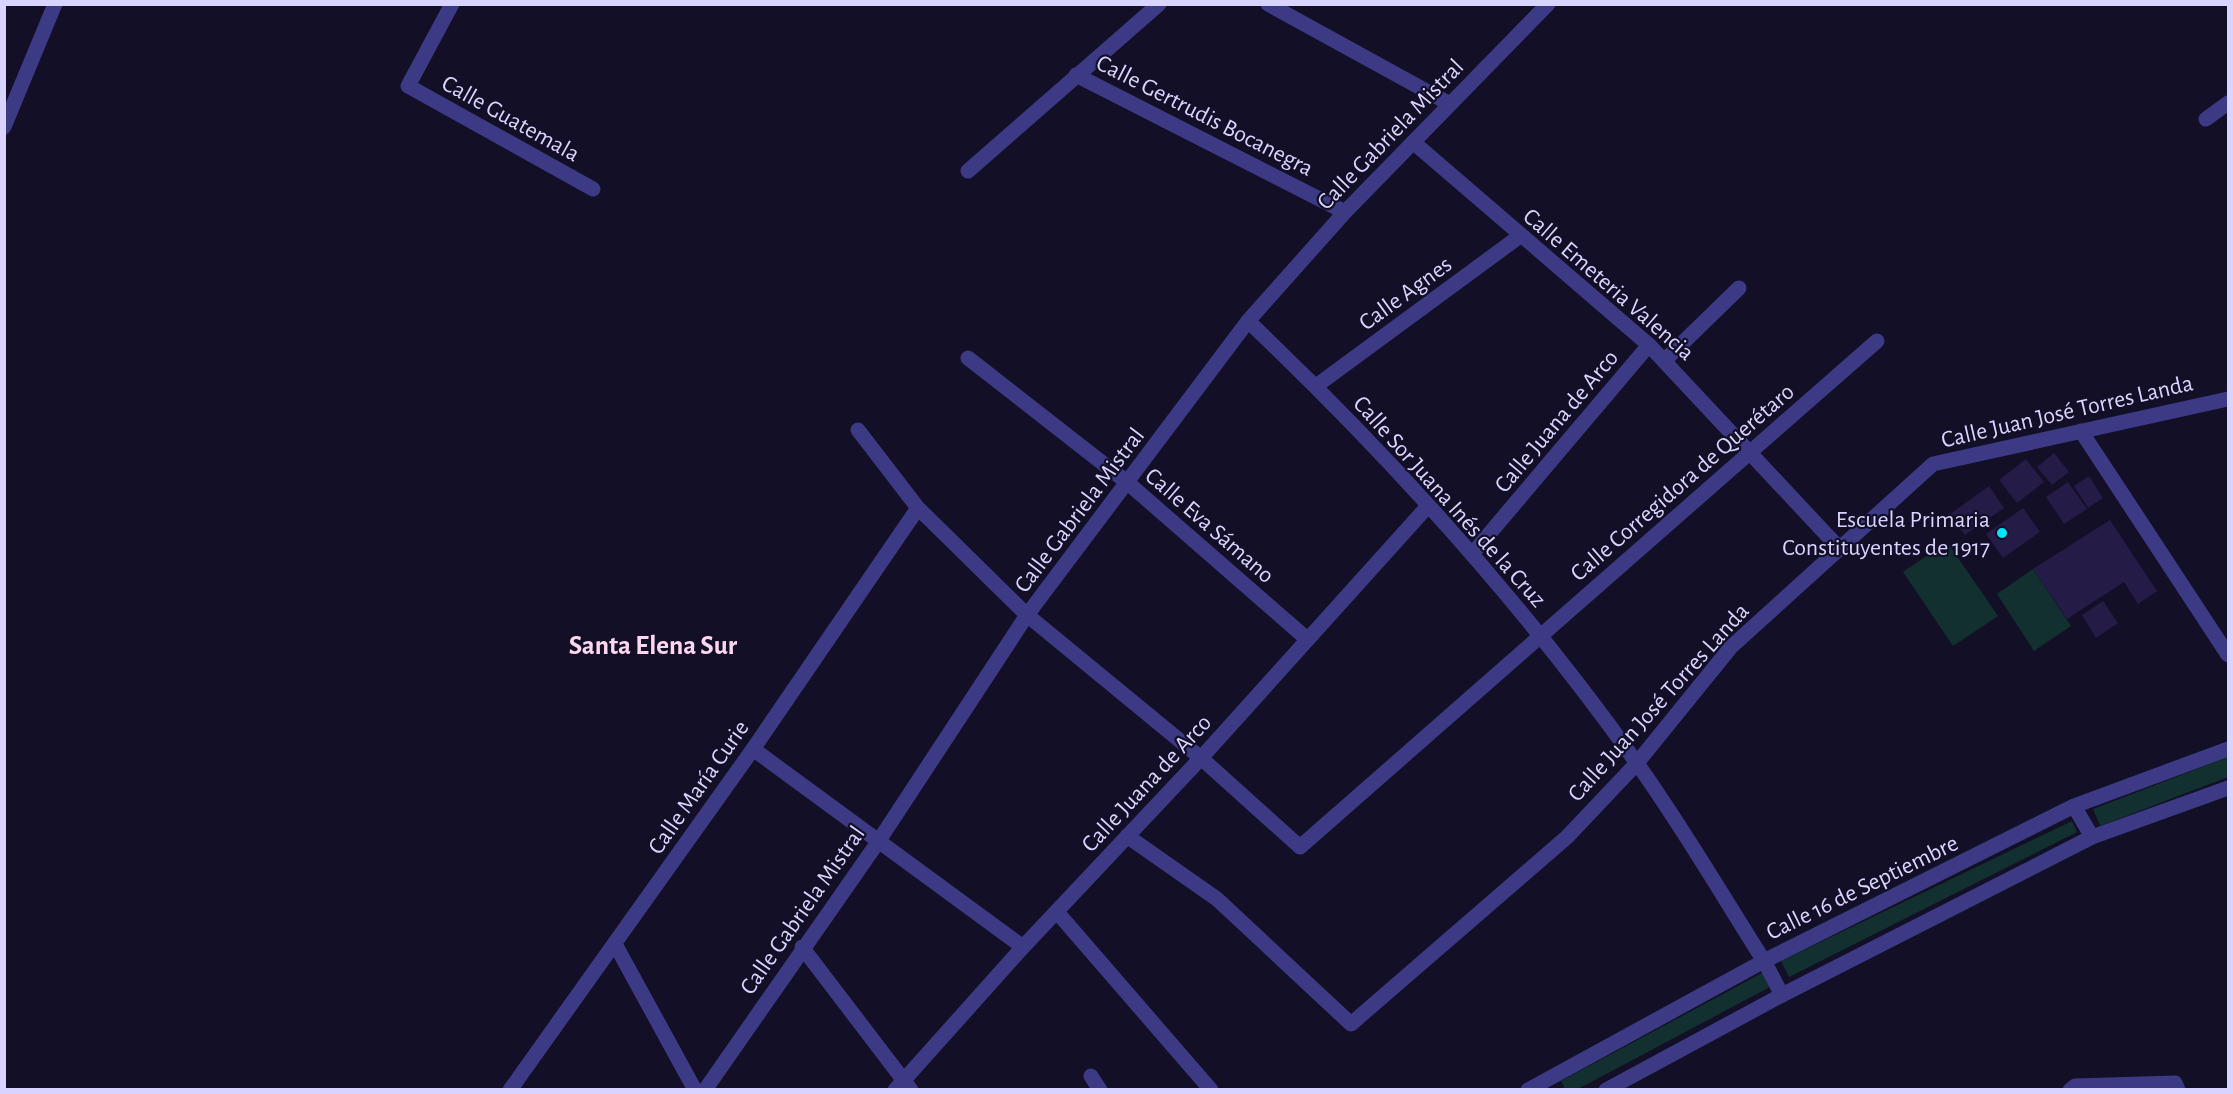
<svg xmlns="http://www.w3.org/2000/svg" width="2233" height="1094" viewBox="0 0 2233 1094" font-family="'Alegreya Sans',sans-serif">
<rect width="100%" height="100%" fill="#130f26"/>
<path fill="#12302f" d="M 1947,542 L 1998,616 L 1953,646 L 1903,572 Z
M 2033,569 L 2071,626 L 2034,651 L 1997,594 Z
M 2228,757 L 2228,777 L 2100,826 L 2093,809 Z
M 2072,821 L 2077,832 L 1789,977 L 1781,961 Z
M 1762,973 L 1770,987 L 1578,1089 L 1565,1089 L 1561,1081 Z"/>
<path fill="#241b47" d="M 2054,453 L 2069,472 L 2052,485 L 2037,467 Z
M 2026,459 L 2044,482 L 2017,503 L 1999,480 Z
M 2089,476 L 2103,498 L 2088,508 L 2074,486 Z
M 2068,482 L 2087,509 L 2064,524 L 2046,497 Z
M 1989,486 L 2004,508 L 1965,535 L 1950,514 Z
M 2023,508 L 2040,532 L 2003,558 L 1986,534 Z
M 2110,520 L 2157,591 L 2138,604 L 2124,582 L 2067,619 L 2033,569 Z
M 2103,601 L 2118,623 L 2096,638 L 2082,615 Z"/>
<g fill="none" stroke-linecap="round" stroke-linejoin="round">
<path stroke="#3d3a85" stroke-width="15" d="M 452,4 L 408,86 L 593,189
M 1268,4 L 1450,104
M 1076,75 L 1345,212
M 2206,119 L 2228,103
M 4,127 L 55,4
M 1413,142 L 1649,345 L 1839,548
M 968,171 L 1159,4
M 1248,321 C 1390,456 1523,603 1636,762 C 1682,826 1722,895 1764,961 L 1782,995
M 968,358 L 1128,483 L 1307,639
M 1665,360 L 1739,288
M 1316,386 L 1520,236
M 858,430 L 918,508 L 1027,615 L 1201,758 L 1300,847 L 1877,341
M 2081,431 L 2228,655
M 1473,553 L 1649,345
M 753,749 L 1023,947
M 1127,836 L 1217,899 L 1351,1024 L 1567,837 L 1637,763 L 1731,647 L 1933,464 L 2228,399
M 1057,912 L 1211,1090
M 615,944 L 695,1090
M 802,947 L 911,1090
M 1091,1076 L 1100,1090
M 510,1090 L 753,749 L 918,508
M 705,1090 L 878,842 L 1027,615 L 1248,321 L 1345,212 L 1548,4
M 895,1090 L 1023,947 L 1201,758 L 1428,506
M 2070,1090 L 2075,1086 L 2175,1083 L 2178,1090"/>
<path stroke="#3d3a85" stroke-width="15" d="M 2074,806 L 2092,837
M 1528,1090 L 1764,961 L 2074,806 L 2228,749
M 1606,1090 L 1782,995 L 2092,837 L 2228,788"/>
</g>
<circle fill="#00e5ff" stroke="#130f26" stroke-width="2" cx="2002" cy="533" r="6"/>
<g text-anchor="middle" stroke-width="4.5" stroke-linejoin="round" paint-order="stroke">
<g font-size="24" fill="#d9d4ff" stroke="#130f26">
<text transform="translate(1205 115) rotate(27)" y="8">Calle Gertrudis Bocanegra</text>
<text transform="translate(511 118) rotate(29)" y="8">Calle Guatemala</text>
<text transform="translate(1390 134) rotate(-46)" y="8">Calle Gabriela Mistral</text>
<text transform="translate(1609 284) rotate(41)" y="8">Calle Emeteria Valencia</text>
<text transform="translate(1405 293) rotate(-36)" y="8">Calle Agnes</text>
<text transform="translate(2067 411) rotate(-13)" y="8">Calle Juan José Torres Landa</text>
<text transform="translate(1556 421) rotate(-50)" y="8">Calle Juana de Arco</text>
<text transform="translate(1682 482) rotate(-41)" y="8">Calle Corregidora de Querétaro</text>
<text transform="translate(1450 501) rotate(48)" y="8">Calle Sor Juana Inés de la Cruz</text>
<text transform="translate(1079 510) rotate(-53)" y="8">Calle Gabriela Mistral</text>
<text transform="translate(1210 525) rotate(41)" y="8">Calle Eva Sámano</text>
<text transform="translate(1658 702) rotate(-48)" y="8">Calle Juan José Torres Landa</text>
<text transform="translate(1146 783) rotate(-47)" y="8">Calle Juana de Arco</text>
<text transform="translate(698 787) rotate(-55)" y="8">Calle María Curie</text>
<text transform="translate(1862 887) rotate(-26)" y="8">Calle 16 de Septiembre</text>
<text transform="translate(802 910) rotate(-55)" y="8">Calle Gabriela Mistral</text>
</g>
<g font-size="24" fill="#d9d4ff" stroke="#130f26" text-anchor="end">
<text x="1990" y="527">Escuela Primaria<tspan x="1990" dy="28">Constituyentes de 1917</tspan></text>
</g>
<g font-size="27" font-weight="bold" fill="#ffd6f0" stroke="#130f26">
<text x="653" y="654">Santa Elena Sur</text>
</g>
</g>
<rect width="2233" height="1094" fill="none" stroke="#d9d4ff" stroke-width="12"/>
</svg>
